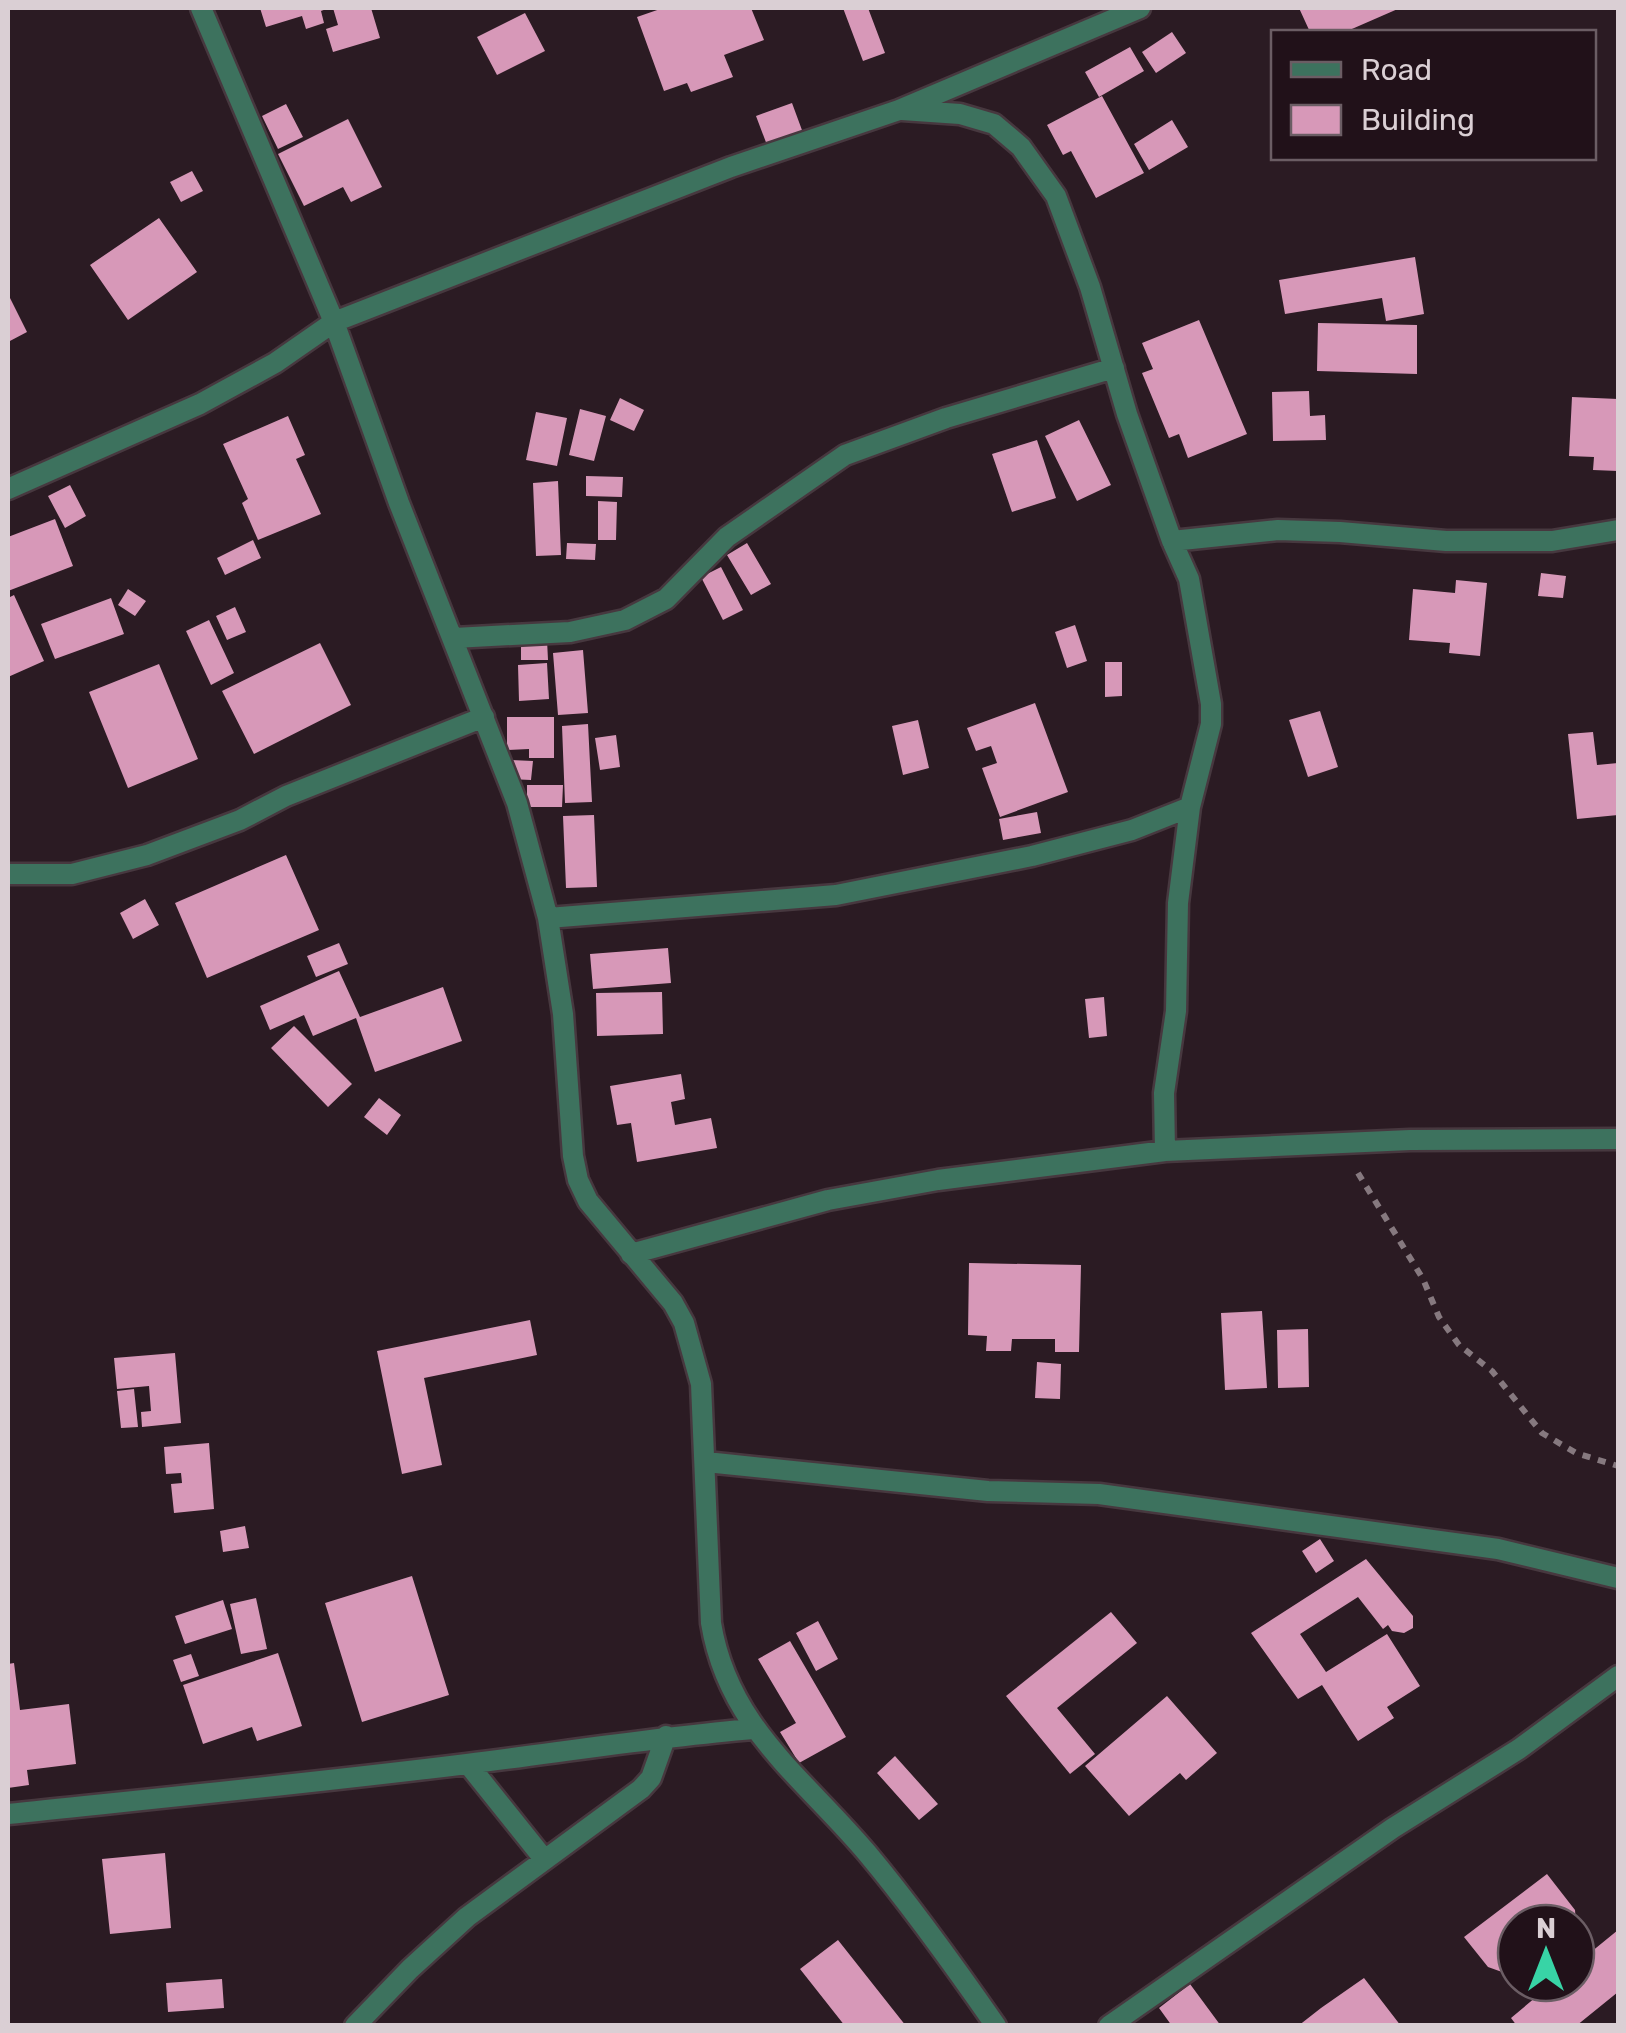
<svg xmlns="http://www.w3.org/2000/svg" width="1626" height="2033" viewBox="0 0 1626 2033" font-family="Rubik,sans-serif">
<rect width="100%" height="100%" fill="#2b1b23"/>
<path fill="#d798b8" d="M 260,8 L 329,8 L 321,11 L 324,23 L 306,29 L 302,16 L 266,27 Z
M 333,8 L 371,8 L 380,38 L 333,52 L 326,29 L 338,25 Z
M 663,8 L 751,8 L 764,40 L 724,55 L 733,77 L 691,92 L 687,83 L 664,91 L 637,17 Z
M 843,8 L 868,8 L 885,53 L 863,61 Z
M 1299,8 L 1400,8 L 1345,32 L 1310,32 Z
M 525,13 L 545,51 L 497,75 L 477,37 Z
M 1172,32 L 1186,53 L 1156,73 L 1142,52 Z
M 1130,47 L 1144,71 L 1099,97 L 1085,72 Z
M 1102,96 L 1144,173 L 1096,198 L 1071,151 L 1063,155 L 1047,125 Z
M 792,103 L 806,141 L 770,153 L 756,116 Z
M 286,104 L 303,137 L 278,149 L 262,116 Z
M 348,119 L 382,187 L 351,202 L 343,187 L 304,206 L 278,154 Z
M 1172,120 L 1188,147 L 1149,170 L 1134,144 Z
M 192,171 L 203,191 L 181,202 L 170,182 Z
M 159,218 L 197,272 L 128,320 L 90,265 Z
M 1415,257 L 1424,314 L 1386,321 L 1382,298 L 1285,314 L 1279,280 Z
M 8,294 L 27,332 L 8,342 Z
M 1199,320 L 1247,434 L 1188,458 L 1179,434 L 1169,438 L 1142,373 L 1153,369 L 1142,343 Z
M 1318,323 L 1417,325 L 1417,374 L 1317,371 Z
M 1309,391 L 1310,416 L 1325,415 L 1326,440 L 1273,441 L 1272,392 Z
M 1572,397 L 1618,399 L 1618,471 L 1593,470 L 1594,457 L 1569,456 Z
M 620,398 L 644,410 L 634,431 L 610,420 Z
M 580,409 L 606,416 L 594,461 L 569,455 Z
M 536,412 L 567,418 L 557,466 L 526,460 Z
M 288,416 L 305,455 L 296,459 L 321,514 L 258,540 L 242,503 L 248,499 L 223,444 Z
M 1079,420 L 1111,485 L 1077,501 L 1045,436 Z
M 1037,440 L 1056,498 L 1012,512 L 992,454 Z
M 586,476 L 623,477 L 622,497 L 586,496 Z
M 558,481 L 561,555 L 536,556 L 533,483 Z
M 70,485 L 86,516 L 65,528 L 48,496 Z
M 598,501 L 617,502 L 616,540 L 598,540 Z
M 55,519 L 73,566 L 8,591 L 8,537 Z
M 253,540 L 261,558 L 225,575 L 217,558 Z
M 567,543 L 596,544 L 595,560 L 566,559 Z
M 747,543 L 771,584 L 751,595 L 727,555 Z
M 721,567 L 743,610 L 723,620 L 701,577 Z
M 1541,573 L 1566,576 L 1563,598 L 1538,596 Z
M 1456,580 L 1487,583 L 1480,656 L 1449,653 L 1450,643 L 1409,640 L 1413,589 L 1455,593 Z
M 128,589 L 146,601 L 135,616 L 118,605 Z
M 14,595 L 44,661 L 8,677 L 8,598 Z
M 111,598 L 124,634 L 55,659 L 41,624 Z
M 235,607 L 246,632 L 227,640 L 216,616 Z
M 209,620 L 234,673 L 211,685 L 186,631 Z
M 1075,625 L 1087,661 L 1067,668 L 1055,632 Z
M 521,640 L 547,640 L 548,660 L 521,660 Z
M 320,643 L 351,705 L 254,754 L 222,691 Z
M 583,650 L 588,713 L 558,715 L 553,653 Z
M 1105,662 L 1122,662 L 1122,696 L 1105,697 Z
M 547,663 L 549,699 L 519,701 L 518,665 Z
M 159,664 L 198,759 L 128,788 L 89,692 Z
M 1035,703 L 1068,792 L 1000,817 L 982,768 L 997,763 L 991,746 L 976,751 L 967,728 Z
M 1320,711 L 1338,767 L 1308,777 L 1289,720 Z
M 507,717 L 554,717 L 554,758 L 529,758 L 529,749 L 507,750 Z
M 918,720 L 929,768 L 903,775 L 892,726 Z
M 588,724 L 592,802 L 565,803 L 562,726 Z
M 1593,732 L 1597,765 L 1618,763 L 1618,815 L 1577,819 L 1568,734 Z
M 616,735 L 620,767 L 600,770 L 595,738 Z
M 511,760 L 533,761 L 531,780 L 509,779 Z
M 527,785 L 563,785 L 562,807 L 527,807 Z
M 1037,812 L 1041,833 L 1003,840 L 999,819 Z
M 594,815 L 597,887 L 566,888 L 563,816 Z
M 286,855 L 319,930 L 207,978 L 175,903 Z
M 145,899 L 159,925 L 133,939 L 120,913 Z
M 339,943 L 348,964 L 316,977 L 307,956 Z
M 668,948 L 671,983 L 593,989 L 590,954 Z
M 339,971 L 360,1017 L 443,987 L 462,1041 L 375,1072 L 356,1018 L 313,1036 L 304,1015 L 270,1030 L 260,1006 Z
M 662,992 L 663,1034 L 597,1036 L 596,993 Z
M 1104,997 L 1107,1036 L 1089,1038 L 1085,999 Z
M 294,1026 L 352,1084 L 328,1107 L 271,1048 Z
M 681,1074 L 685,1099 L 671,1102 L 675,1125 L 711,1118 L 717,1148 L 637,1162 L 631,1123 L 617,1125 L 610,1086 Z
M 379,1098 L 401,1115 L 387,1135 L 364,1117 Z
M 969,1263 L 1081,1265 L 1079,1352 L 1055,1352 L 1055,1339 L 1012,1339 L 1011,1351 L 986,1351 L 987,1336 L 968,1335 Z
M 1262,1311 L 1267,1388 L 1225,1390 L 1221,1313 Z
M 530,1320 L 537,1355 L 424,1378 L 442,1465 L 402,1474 L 377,1351 Z
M 1308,1329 L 1309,1387 L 1278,1388 L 1277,1330 Z
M 175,1353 L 181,1423 L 142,1427 L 141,1412 L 151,1411 L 149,1386 L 117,1389 L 114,1358 Z
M 1037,1362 L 1061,1364 L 1060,1399 L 1035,1398 Z
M 134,1389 L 138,1427 L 121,1428 L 117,1391 Z
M 209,1443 L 214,1509 L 174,1513 L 171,1484 L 182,1483 L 181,1473 L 166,1474 L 164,1447 Z
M 245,1526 L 249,1548 L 223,1552 L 220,1531 Z
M 1320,1539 L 1334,1561 L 1316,1573 L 1302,1551 Z
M 1366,1559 L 1413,1616 L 1413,1628 L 1404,1633 L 1392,1631 L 1388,1625 L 1383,1629 L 1358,1597 L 1300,1634 L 1326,1672 L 1387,1634 L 1420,1686 L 1387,1707 L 1394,1718 L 1358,1741 L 1322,1685 L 1298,1699 L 1251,1633 Z
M 412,1576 L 449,1695 L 362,1722 L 325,1603 Z
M 256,1598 L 267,1649 L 241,1654 L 230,1604 Z
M 223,1600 L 232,1629 L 185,1644 L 175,1616 Z
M 1111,1612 L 1137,1643 L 1057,1708 L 1095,1754 L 1070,1774 L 1006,1696 Z
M 818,1621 L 838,1659 L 816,1671 L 796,1633 Z
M 790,1641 L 846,1737 L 799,1763 L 780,1732 L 796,1723 L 758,1659 Z
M 278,1653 L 302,1726 L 257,1741 L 252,1727 L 203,1744 L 183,1685 Z
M 191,1654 L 199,1676 L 181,1682 L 173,1660 Z
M 14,1663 L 20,1710 L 69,1704 L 76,1764 L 27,1770 L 29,1785 L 8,1788 L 8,1664 Z
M 1167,1696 L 1217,1753 L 1186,1780 L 1180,1773 L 1129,1816 L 1085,1766 Z
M 895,1756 L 938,1804 L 919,1820 L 877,1773 Z
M 165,1853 L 171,1928 L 110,1934 L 102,1859 Z
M 1547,1874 L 1575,1910 L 1576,1923 L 1516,1923 L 1516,1977 L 1488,1967 L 1464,1937 Z
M 1618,1930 L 1618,1992 L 1576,2026 L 1517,2026 L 1511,2018 L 1548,1987 L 1537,1983 L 1576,1983 L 1576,1948 L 1580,1961 Z
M 838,1940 L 906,2026 L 845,2026 L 800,1969 Z
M 1364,1978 L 1401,2026 L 1298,2026 L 1321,2008 Z
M 222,1979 L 224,2008 L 168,2012 L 166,1983 Z
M 1190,1984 L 1221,2026 L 1172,2026 L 1159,2008 Z"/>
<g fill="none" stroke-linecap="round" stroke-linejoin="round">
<g stroke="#47383f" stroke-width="25">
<path id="minor" d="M 201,8 L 334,322 L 399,503 L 517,803 L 548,918 L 563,1014 L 573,1156 L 578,1180 L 588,1201 L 673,1303 L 684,1323 L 701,1384 L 711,1623 C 728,1727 803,1777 867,1853 C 913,1908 955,1967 996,2026
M 902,110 L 960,114 L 994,124 L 1021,147 L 1056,196 L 1090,287 L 1127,414 L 1172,541 L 1189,579 L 1211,704 L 1211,724 L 1190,807 L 1178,903 L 1176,1011 L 1164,1093 L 1165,1151
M 8,489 L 200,404 L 275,363 L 334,322 L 731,167 L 899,110 L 1140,8
M 1172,541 L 1278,530 L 1340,532 L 1446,541 L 1552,541 L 1618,530
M 454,638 L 570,632 L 625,620 L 666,599 L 727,537 L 845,455 L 946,418 L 1114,368
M 8,874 L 72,874 L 147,855 L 240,820 L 286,796 L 484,717
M 548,918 L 836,895 L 1032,856 L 1132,830 L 1190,807
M 631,1254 L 828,1200 L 938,1180 L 1165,1151 L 1410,1140 L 1618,1139
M 706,1462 L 988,1491 L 1099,1494 L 1498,1549 L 1618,1578
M 468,1764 L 544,1859
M 8,1814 C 161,1798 314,1783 467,1764 C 563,1752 657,1737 753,1729
M 355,2026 L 410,1969 L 467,1917 L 641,1789 L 651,1778 L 666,1736
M 1109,2026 L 1393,1828 L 1519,1749 L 1618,1676"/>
</g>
<path stroke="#86797f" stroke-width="6" stroke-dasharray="8 8" stroke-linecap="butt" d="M 1358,1173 L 1423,1279 L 1439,1317 L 1459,1345 L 1492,1371 L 1542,1433 L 1576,1453 L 1618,1466"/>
<use href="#minor" stroke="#3d725e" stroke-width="20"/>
</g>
<rect width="1626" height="2033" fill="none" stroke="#dacfd4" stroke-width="20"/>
<rect x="1271" y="30" width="325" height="130" fill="#211119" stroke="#6b5d64" stroke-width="2.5"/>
<rect x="1291" y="62" width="50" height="15" fill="#3d725e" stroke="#6b5d64" stroke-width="2.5"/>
<text x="1361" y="80" font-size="30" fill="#dacfd4">Road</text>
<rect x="1291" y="105" width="50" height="30" fill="#d798b8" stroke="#6b5d64" stroke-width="2.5"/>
<text x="1361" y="130" font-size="30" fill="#dacfd4">Building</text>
<g transform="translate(1546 1953)"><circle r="48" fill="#211119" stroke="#6b5d64" stroke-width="2.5"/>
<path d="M0-8L18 38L0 25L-18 38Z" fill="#38d4a6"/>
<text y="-15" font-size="28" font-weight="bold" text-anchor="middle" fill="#dacfd4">N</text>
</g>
</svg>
